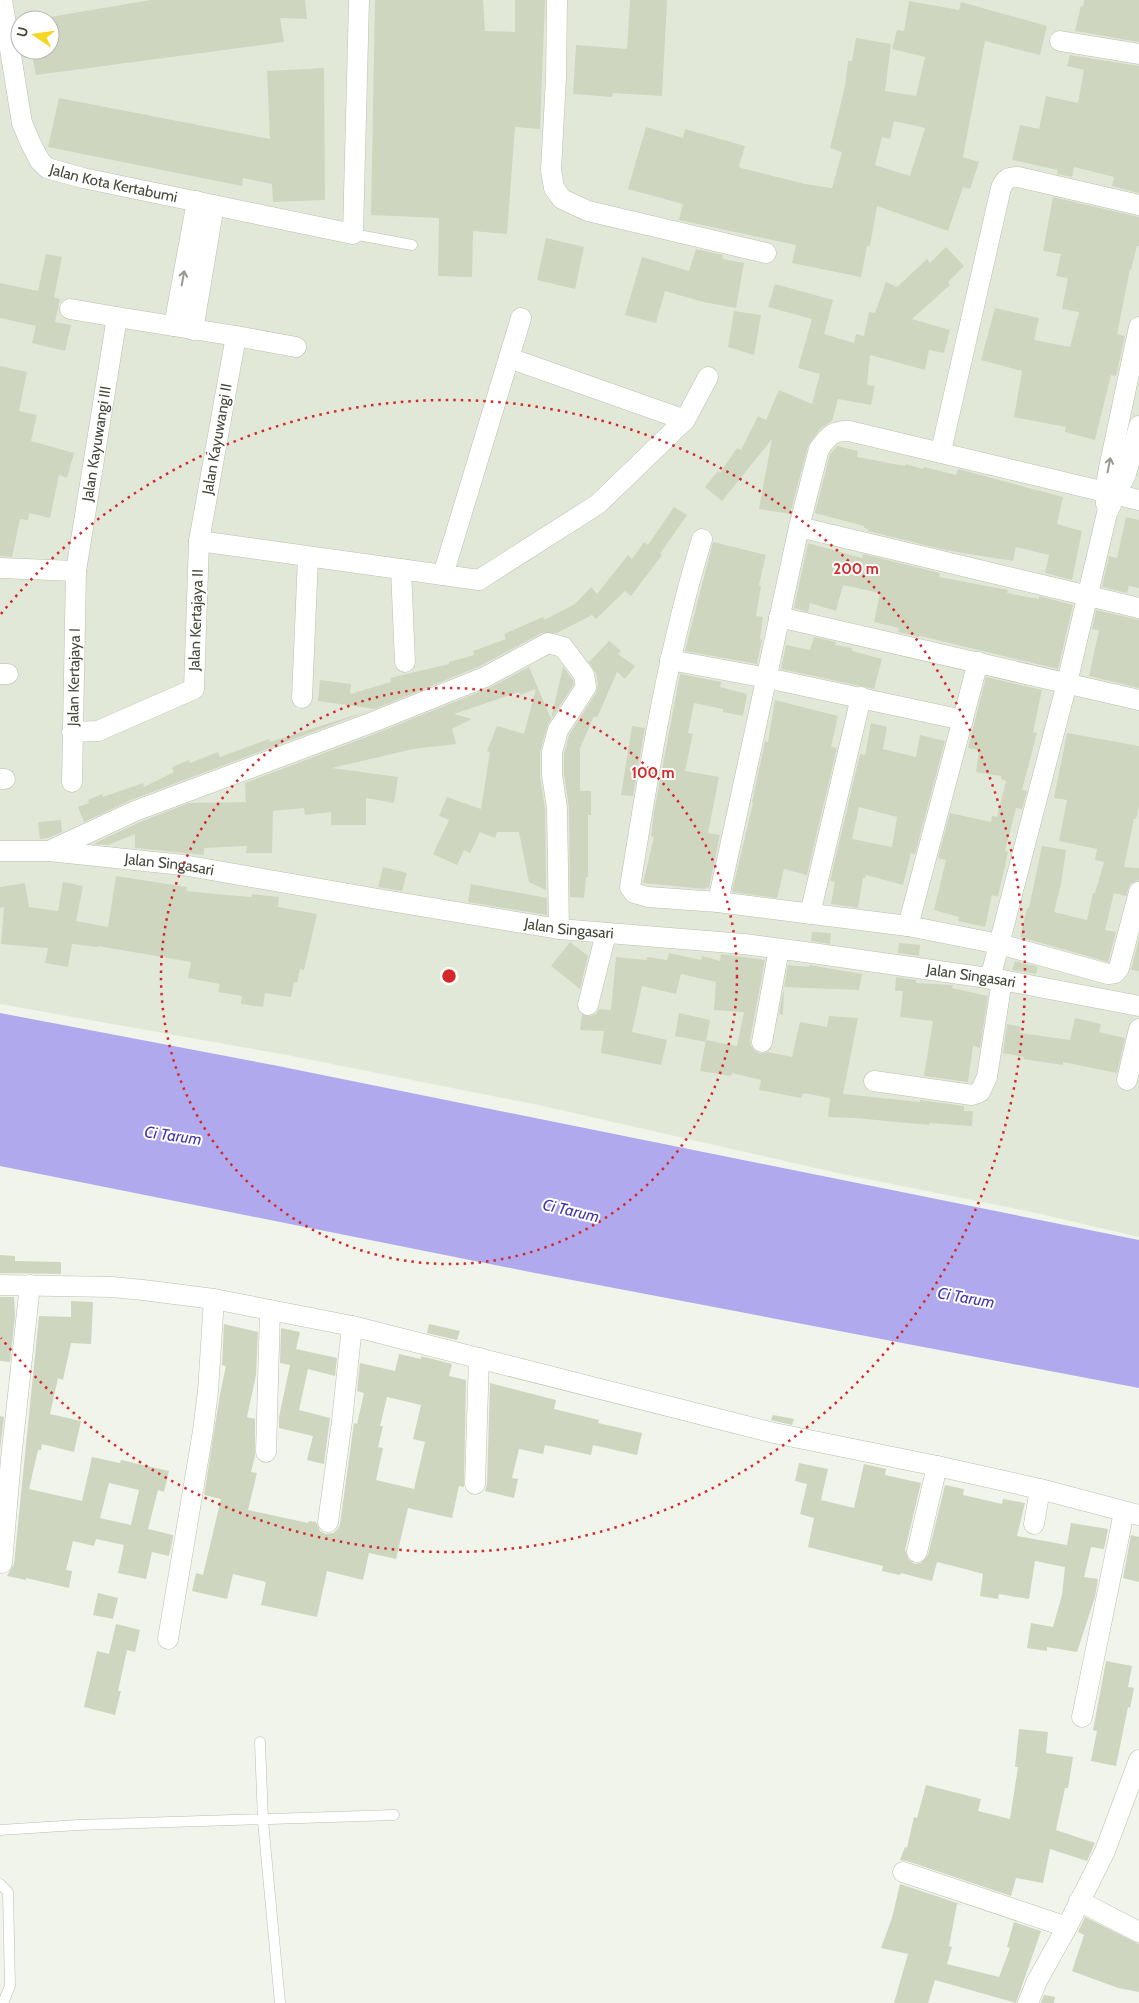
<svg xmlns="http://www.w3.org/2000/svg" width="1139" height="2003" viewBox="0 0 1139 2003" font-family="Cabin,sans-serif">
<rect width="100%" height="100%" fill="#f0f4ea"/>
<path fill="#e2e8d8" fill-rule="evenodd" d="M 0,0 L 1139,0 L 1139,1237 L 1032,1212 L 842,1174 L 543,1106 L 287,1055 L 0,1004 ZM 20,20 L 50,20 L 50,50 L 20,50 Z"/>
<path fill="#b1a9ee" d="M 0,1013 L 273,1065 L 1139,1240 L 1139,1388 L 530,1272 L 0,1166 Z"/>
<path fill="#ced6bf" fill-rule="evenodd" d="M 151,0 L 305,0 L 307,19 L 280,18 L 284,42 L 36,75 L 31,50 L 50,50 L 50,17 Z
M 375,0 L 483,0 L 485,31 L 515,32 L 515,0 L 545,0 L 540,129 L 515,127 L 507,234 L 473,231 L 472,277 L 438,276 L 439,218 L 371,215 Z
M 630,0 L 667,0 L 662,96 L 613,93 L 612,97 L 573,94 L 576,45 L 627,49 Z
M 1084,0 L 1139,0 L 1139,42 L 1075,31 L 1081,6 L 1083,7 Z
M 909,1 L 959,10 L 961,2 L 1047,26 L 1040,55 L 985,41 L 963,157 L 979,162 L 970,189 L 963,187 L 948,231 L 877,206 L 870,246 L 867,246 L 861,277 L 792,263 L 796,245 L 679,220 L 683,204 L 628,189 L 646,127 L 683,138 L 685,129 L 745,146 L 739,166 L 741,168 L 805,184 L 832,188 L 842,152 L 830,148 L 845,86 L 848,61 L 852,61 L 856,38 L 891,44 L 885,91 L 916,96 L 925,57 L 892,49 L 897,30 L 904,31 ZM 894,121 L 925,128 L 910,176 L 875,165 L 882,137 L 890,139 Z
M 1070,55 L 1139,66 L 1139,193 L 1112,186 L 1114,177 L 1074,167 L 1072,177 L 1057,174 L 1058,170 L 1012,160 L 1020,125 L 1039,129 L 1046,96 L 1078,103 L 1084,70 L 1067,66 Z
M 324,68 L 325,200 L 273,202 L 272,184 L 243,178 L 242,186 L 48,147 L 59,98 L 270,139 L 267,71 Z
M 1053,197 L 1139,217 L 1139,246 L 1137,246 L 1131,270 L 1130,269 L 1117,334 L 1125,336 L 1116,376 L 1111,375 L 1095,440 L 1065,432 L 1066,427 L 1014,417 L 1022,371 L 981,360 L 995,308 L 1039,318 L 1034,340 L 1070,347 L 1079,312 L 1062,309 L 1068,278 L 1056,276 L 1061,254 L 1043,251 Z
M 546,238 L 584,247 L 575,289 L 537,280 Z
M 946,247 L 964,266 L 948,282 L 950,285 L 912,319 L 950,330 L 944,353 L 929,350 L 925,370 L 870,355 L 867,385 L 875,386 L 871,405 L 838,399 L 832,421 L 820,429 L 808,446 L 790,514 L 759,509 L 772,439 L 722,501 L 705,487 L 718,471 L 720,473 L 737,448 L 741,450 L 758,416 L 766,420 L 779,390 L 812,404 L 820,374 L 798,368 L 812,319 L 768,307 L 775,284 L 833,300 L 824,334 L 854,343 L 856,334 L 864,336 L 869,312 L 875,313 L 886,282 L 897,287 L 927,259 L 930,263 Z
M 696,249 L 723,255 L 722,259 L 744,263 L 736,308 L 703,302 L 665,291 L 656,323 L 625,315 L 642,257 L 689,271 Z
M 46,254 L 62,257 L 54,297 L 60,299 L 55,322 L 71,325 L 65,351 L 32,343 L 36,326 L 0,318 L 0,283 L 38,291 Z
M 734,311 L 761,315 L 754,355 L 728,347 Z
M 0,366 L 27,372 L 19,411 L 37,415 L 31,441 L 74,453 L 67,478 L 59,475 L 50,518 L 29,513 L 28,520 L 20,519 L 12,557 L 0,556 Z
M 837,446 L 858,451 L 857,457 L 905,466 L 906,464 L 923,469 L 924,467 L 956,475 L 958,469 L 1063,497 L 1057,524 L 1082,531 L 1072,580 L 1045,573 L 1049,555 L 1016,547 L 1013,561 L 945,550 L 868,531 L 868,529 L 864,528 L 864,526 L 815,513 L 830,454 Z
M 674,507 L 687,515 L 660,554 L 662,555 L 631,596 L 625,591 L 596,619 L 592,615 L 557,633 L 542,633 L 480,666 L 375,709 L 318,701 L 320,680 L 351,684 L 350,694 L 391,682 L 390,678 L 449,664 L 449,662 L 474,655 L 473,651 L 506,639 L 504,634 L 543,617 L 544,620 L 575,604 L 591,587 L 597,594 L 628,555 L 632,559 L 644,542 L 648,545 Z
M 1126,517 L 1139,520 L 1139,588 L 1129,586 L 1127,593 L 1102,587 L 1109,556 L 1117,558 Z
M 713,542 L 766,555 L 759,585 L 761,586 L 756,616 L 763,617 L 760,639 L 762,640 L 757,664 L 685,651 Z
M 808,543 L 862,558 L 863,554 L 940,573 L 939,577 L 1008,590 L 1007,593 L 1039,599 L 1039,596 L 1073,605 L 1058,669 L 920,636 L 919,637 L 898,632 L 899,628 L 874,622 L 880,593 L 843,585 L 836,611 L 810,603 L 808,612 L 794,608 Z
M 1096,610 L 1139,620 L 1139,688 L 1089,676 L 1099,630 L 1092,629 Z
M 814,637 L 836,642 L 835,645 L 852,648 L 852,651 L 882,659 L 874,689 L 781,669 L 786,645 L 810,650 Z
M 609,641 L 621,651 L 618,654 L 635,666 L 625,679 L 617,672 L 597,718 L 594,716 L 580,748 L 580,791 L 591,791 L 591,815 L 588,815 L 588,877 L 586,877 L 584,898 L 570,897 L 569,808 L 564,774 L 564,754 L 569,735 L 596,693 L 598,685 L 596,673 L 588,661 L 590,661 Z
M 529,667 L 551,719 L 563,667 L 573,680 L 574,684 L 548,724 L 540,752 L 540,777 L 545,809 L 546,890 L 529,882 L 519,832 L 497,832 L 495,838 L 480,832 L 470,853 L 464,850 L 457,865 L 433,854 L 449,820 L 439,816 L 447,797 L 481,809 L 490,752 L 487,751 L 497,726 L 524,734 L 536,689 L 520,695 L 519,692 L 454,714 L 472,719 L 452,729 L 456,744 L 413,749 L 332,768 L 398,777 L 394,803 L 366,798 L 366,825 L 331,825 L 331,812 L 305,815 L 304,808 L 273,811 L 272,853 L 246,853 L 247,846 L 204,848 L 204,855 L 135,848 L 135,834 L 108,845 L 93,844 L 140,822 L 189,803 L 246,802 L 245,783 L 377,733 L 489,688 Z
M 680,674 L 721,682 L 720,687 L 747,694 L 743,716 L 723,712 L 723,709 L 694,703 L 688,733 L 693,734 L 685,771 L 719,777 L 708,833 L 720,835 L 709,888 L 706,887 L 705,889 L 643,883 L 654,837 L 651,836 L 654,812 Z
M 986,677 L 1042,690 L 1033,732 L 1037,733 L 1022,790 L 1027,791 L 1022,809 L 1016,808 L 1005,851 L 1008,852 L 998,897 L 992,895 L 985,927 L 958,921 L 959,917 L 934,910 L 946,860 L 938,858 L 950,813 L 991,822 L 992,816 L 997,817 L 1006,781 L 1001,779 L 1001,776 L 976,772 L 979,750 L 968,748 Z
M 775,700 L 838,716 L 831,747 L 837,748 L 807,875 L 784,869 L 777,898 L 732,892 L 753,803 L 752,803 L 765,741 L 768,742 Z
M 371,710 L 131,800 L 84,822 L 78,807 L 89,803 L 88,800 L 102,794 L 103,797 L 143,783 L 144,787 L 174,772 L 172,767 L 189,760 L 190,763 L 218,752 L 220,757 L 269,739 L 270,742 Z
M 871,723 L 887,727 L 883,749 L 916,757 L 920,735 L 945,741 L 915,854 L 911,853 L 903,885 L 866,875 L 865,878 L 863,878 L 858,908 L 831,904 L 835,882 L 830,881 L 860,754 L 865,755 ZM 859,807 L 897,817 L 892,847 L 852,839 Z
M 632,726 L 645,728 L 633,796 L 621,795 Z
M 1067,733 L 1139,746 L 1139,807 L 1136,819 L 1134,819 L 1124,867 L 1139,868 L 1139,880 L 1130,884 L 1126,896 L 1114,893 L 1105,930 L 1116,932 L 1108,962 L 1020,937 L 1027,908 L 1029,908 L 1042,846 L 1066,850 L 1061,884 L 1054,912 L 1087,920 L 1093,893 L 1095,893 L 1104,862 L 1095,860 L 1097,849 L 1059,841 L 1067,800 L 1054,798 Z
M 61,820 L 62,832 L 48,838 L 40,839 L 38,822 Z
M 383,867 L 407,873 L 402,891 L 378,887 Z
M 116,876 L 187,887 L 186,891 L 226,895 L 252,897 L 252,894 L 279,897 L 278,907 L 317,914 L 304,970 L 300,969 L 297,983 L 294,982 L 291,997 L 265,993 L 263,1007 L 241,1004 L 242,996 L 218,992 L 220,984 L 188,978 L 191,962 L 98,946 L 98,947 L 72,944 L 68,967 L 45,963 L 48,948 L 1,944 L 4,907 L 0,908 L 0,887 L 25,883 L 29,907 L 58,911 L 63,882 L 83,886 L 76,921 L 108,927 Z
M 471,884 L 547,898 L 547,915 L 468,902 Z
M 812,932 L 831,933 L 830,944 L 811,941 Z
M 1139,939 L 1139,971 L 1131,970 Z
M 570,942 L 588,956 L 580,989 L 551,966 Z
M 899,943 L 920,945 L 919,956 L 898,953 Z
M 669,953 L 701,960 L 702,956 L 720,961 L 721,954 L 765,960 L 750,1040 L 751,1046 L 755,1051 L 760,1054 L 768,1052 L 792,1057 L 800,1022 L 827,1027 L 829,1016 L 858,1018 L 843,1094 L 920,1102 L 920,1100 L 964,1106 L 964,1111 L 973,1111 L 972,1126 L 929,1123 L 929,1125 L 855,1118 L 828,1117 L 830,1098 L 803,1093 L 801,1098 L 759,1090 L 761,1080 L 732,1073 L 731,1076 L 700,1071 L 706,1040 L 737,1046 L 744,1012 L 714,1010 L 716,982 L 681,974 L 676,994 L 642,986 L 632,1032 L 667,1040 L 661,1065 L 601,1053 L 604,1031 L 580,1030 L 582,1015 L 591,1016 L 596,1014 L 599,1009 L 611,1010 L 616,957 L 646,960 L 647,957 L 667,960 Z
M 1015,961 L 1038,967 L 1036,974 L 1012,970 Z
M 788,965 L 809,967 L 809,965 L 862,974 L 859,990 L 784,987 Z
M 896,977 L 916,980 L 916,983 L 953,985 L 952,988 L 988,996 L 980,1048 L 973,1046 L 968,1082 L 924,1076 L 933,1021 L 900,1017 L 903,991 L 895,991 Z
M 784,988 L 783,1015 L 779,1014 Z
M 679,1013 L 710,1020 L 706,1042 L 675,1036 Z
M 1075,1018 L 1101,1024 L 1099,1032 L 1125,1038 L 1117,1073 L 1063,1062 L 1063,1065 L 1023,1059 L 1024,1057 L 1003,1053 L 1007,1024 L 1021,1027 L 1020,1033 L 1070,1040 Z
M 0,1255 L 15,1256 L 15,1261 L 61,1262 L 61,1274 L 0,1273 Z
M 0,1297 L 14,1297 L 15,1316 L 10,1362 L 0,1361 Z
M 71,1301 L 93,1302 L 91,1344 L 71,1343 L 63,1380 L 58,1378 L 50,1414 L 81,1421 L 74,1452 L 42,1444 L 41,1450 L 38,1450 L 29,1489 L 82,1501 L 92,1457 L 120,1463 L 121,1460 L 169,1471 L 164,1492 L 158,1490 L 148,1529 L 173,1535 L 172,1543 L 169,1556 L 152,1552 L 146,1579 L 118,1573 L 124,1545 L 96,1539 L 94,1546 L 73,1541 L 66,1570 L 72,1571 L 69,1588 L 26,1578 L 26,1580 L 7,1576 L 14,1564 L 39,1316 L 71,1317 ZM 109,1483 L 139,1490 L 131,1525 L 100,1518 Z
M 224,1324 L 258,1332 L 256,1375 L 247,1417 L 255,1419 L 255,1456 L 251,1472 L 257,1473 L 248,1510 L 308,1523 L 309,1521 L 316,1522 L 320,1531 L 326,1534 L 333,1533 L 338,1529 L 340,1524 L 354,1423 L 357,1424 L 364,1393 L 357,1391 L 360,1363 L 395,1371 L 399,1354 L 421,1359 L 421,1356 L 452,1364 L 449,1376 L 466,1380 L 464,1487 L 459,1486 L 452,1518 L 408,1508 L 396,1559 L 369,1553 L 363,1580 L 327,1571 L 317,1617 L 261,1605 L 266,1582 L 233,1574 L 227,1599 L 192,1591 L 196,1573 L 203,1575 L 221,1499 L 204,1495 L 220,1394 L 226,1366 L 222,1365 ZM 387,1397 L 421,1405 L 413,1439 L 425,1442 L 414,1489 L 376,1480 L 383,1448 L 378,1447 L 383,1426 L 380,1426 Z
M 429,1324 L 460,1331 L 457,1340 L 427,1333 Z
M 281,1328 L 300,1332 L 296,1349 L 337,1358 L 335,1376 L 308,1369 L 299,1410 L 330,1418 L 324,1464 L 307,1460 L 313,1436 L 279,1428 L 279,1417 L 290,1365 L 280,1363 Z
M 490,1383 L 556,1400 L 554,1409 L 599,1420 L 598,1423 L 642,1433 L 637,1455 L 593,1445 L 591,1455 L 545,1445 L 543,1454 L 519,1449 L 512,1478 L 518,1479 L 514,1498 L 485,1491 L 487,1484 Z
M 773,1415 L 794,1419 L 792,1425 L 771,1420 Z
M 0,1416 L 4,1417 L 0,1450 Z
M 799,1463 L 828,1469 L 821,1500 L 854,1508 L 864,1464 L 886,1469 L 885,1475 L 921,1483 L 905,1550 L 909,1560 L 915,1564 L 921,1563 L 928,1555 L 945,1485 L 964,1489 L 963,1495 L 1002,1504 L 1003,1499 L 1025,1503 L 1017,1536 L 1067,1545 L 1071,1523 L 1108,1529 L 1104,1549 L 1091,1547 L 1084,1577 L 1098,1579 L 1095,1597 L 1077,1652 L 1047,1647 L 1047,1651 L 1027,1648 L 1031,1623 L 1053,1627 L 1062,1595 L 1065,1567 L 1035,1561 L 1029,1599 L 999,1594 L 998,1599 L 980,1596 L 983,1574 L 965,1569 L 937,1562 L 932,1581 L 901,1573 L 900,1575 L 882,1571 L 883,1566 L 808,1547 L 814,1518 L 800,1514 L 807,1484 L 795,1481 Z
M 1131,1535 L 1139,1537 L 1139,1582 L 1123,1578 Z
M 98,1593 L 118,1598 L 113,1619 L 93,1615 Z
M 116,1624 L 140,1630 L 135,1652 L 127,1650 L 118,1691 L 121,1691 L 115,1715 L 84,1707 L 97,1651 L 109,1654 Z
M 1106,1661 L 1132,1666 L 1128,1687 L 1134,1688 L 1130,1708 L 1128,1707 L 1116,1766 L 1091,1761 L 1097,1731 L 1093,1730 Z
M 1019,1729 L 1048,1732 L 1046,1753 L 1073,1757 L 1068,1788 L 1065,1788 L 1056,1830 L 1095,1843 L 1087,1861 L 1050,1849 L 1043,1883 L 1016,1878 L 1011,1896 L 907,1861 L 900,1860 L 905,1847 L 907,1848 L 914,1817 L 917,1818 L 926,1785 L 981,1799 L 978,1811 L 1010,1819 L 1018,1767 L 1015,1767 Z
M 900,1884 L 963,1905 L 957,1904 L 949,1946 L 952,1947 L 947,1964 L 999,1977 L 1010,1948 L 1007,1947 L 1014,1922 L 1041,1931 L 1016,2003 L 935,1980 L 928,2003 L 894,2003 L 908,1954 L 881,1948 L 892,1918 Z
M 1085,1917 L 1139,1944 L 1139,1992 L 1118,1988 L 1072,1971 L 1084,1935 L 1078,1932 Z
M 1044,1995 L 1055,1997 L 1054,2003 L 1041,2003 Z"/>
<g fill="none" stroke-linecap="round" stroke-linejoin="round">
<g stroke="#b9c0ac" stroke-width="11">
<path id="service" d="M 353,234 L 412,245
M 260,1742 L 263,1821 L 280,2003
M 0,1830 L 78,1825 L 394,1815
M 0,1884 L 8,1892 L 10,1986 L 3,2003"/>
</g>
<g stroke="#b9c0ac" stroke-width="21">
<g id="minor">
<path id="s1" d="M 2,0 L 22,123 L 31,144 L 40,161 L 47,168 L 83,178 L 353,234 L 359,0"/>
<path d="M 557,0 L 556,78 L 551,170 L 554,188 L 562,199 L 588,211 L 766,253"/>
<path d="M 1060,41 L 1139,54"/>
<path d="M 70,309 L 117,317"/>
<path d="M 174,326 L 197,201"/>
<path d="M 193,330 L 214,205"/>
<path d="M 236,336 L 296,347"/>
<path d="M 509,358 L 685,420"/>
<path d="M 941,451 L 1001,188 C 1005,179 1008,177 1018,177 L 1139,205"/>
<path d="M 1106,504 L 1105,492 L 1109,468 L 1139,327"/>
<path d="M 799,527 L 1139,608"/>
<path d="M 702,539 C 667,653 649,770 630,887 L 634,893 L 648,897 L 718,902 L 908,926 L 999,944 L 1108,974 L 1115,973 L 1119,968 L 1139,892"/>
<path d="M 199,541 L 479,580 L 598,504 L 685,420 L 708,377"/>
<path d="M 0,568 L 76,571"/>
<path d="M 401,569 L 405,662"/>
<path d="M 443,575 L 521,318"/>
<path d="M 779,617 L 1139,700"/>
<path d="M 670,660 L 767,678 L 963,720"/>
<path d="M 0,674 L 8,674"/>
<path d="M 302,698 L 308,557"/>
<path d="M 0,779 L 5,779"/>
<path id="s2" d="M 72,782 L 76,571 L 117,317 L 236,336 L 199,541 L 194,689 L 98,731 L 72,732"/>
<path id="s3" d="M 0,851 L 49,851 L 183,865 L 378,899 L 559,929 L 744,944 L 805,952 L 1002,980 L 1139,1006"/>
<path d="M 49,851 L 135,811 L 373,722 L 485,677 L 548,643 L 563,647 L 584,675 L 586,687 L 558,730 L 552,752 L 552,775 L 557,808 L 559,929"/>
<path d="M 718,902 L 799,527 L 819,449 C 828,436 834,430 849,431 L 1139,500"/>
<path d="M 810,914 L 861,697"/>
<path d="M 908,926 L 978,662"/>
<path d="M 990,979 L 1067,683 L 1107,513 L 1126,474 L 1139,426"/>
<path d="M 588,1005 L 606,933"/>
<path d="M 762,1042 L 779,949"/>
<path d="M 1127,1080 L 1139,1029"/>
<path d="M 874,1081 L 972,1095 L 980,1092 L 987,1077 L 1002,980"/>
<path d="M 0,1285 L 112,1287 L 143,1290 L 214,1299 L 352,1326 L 774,1433 L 937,1466 L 1040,1489 L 1139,1515"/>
<path d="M 266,1452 L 270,1310"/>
<path d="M 475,1484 L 479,1358"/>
<path d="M 328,1522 L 342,1421 L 352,1326"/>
<path d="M 1034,1524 L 1040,1489"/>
<path d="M 917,1552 L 937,1466"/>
<path d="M 2,1563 L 11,1459 L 30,1285"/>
<path d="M 168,1639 L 203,1431 L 208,1391 L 214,1299"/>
<path d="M 1082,1717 L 1124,1512"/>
<path d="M 903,1872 L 1067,1927"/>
<path d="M 1079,1901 L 1139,1932"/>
<path d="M 1028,2003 L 1037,1981 L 1067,1927 L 1105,1851 L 1139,1760"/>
</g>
</g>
<use href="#service" stroke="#fff" stroke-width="10"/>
<use href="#minor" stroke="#fff" stroke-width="20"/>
</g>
<defs><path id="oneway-shaft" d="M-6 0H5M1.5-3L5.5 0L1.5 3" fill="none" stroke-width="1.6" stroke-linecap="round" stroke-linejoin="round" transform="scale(1.25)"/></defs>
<g stroke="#989a92">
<use href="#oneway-shaft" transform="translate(183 278) rotate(-80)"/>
<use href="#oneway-shaft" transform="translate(1109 465) rotate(-79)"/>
</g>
<g fill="none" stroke="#d62828" stroke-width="2.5" stroke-dasharray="2.5 5">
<circle cx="449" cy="976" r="288"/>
<path d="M1 614A576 576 0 1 1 1 1338"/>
</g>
<g text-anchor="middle" stroke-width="4" stroke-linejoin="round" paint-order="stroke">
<g font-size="15" fill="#434838" stroke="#fff">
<text dy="5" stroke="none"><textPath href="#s1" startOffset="245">Jalan Kota Kertabumi</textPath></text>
<text transform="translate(217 439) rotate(-80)" y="5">Jalan Kayuwangi II</text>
<text dy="5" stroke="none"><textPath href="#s2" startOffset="340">Jalan Kayuwangi III</textPath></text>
<text transform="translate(196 620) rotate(-88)" y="5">Jalan Kertajaya II</text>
<text dy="5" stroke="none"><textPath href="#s2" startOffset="105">Jalan Kertajaya I</textPath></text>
<text dy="5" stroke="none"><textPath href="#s3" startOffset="170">Jalan Singasari</textPath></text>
<text dy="5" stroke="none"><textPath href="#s3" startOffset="575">Jalan Singasari</textPath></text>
<text dy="5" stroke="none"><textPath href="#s3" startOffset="980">Jalan Singasari</textPath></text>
</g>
<g font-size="16" font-style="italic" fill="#4534b1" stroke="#fff">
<text transform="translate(173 1135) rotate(8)" y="6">Ci Tarum</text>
<text transform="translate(571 1210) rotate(13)" y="6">Ci Tarum</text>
<text transform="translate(966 1297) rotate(10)" y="6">Ci Tarum</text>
</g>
</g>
<circle cx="449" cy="976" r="8" fill="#d62828" stroke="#fff" stroke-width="2.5"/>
<g font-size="15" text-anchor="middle" font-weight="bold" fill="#d62828" stroke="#fff" stroke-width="4" stroke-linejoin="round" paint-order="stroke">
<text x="856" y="574">200 m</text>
<text x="653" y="778">100 m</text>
</g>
<g transform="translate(35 35) rotate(283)"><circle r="24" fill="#ffffff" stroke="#b4b6af"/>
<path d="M0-4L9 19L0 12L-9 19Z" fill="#f3d722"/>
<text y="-8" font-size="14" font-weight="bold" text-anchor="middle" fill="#434838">U</text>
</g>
</svg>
